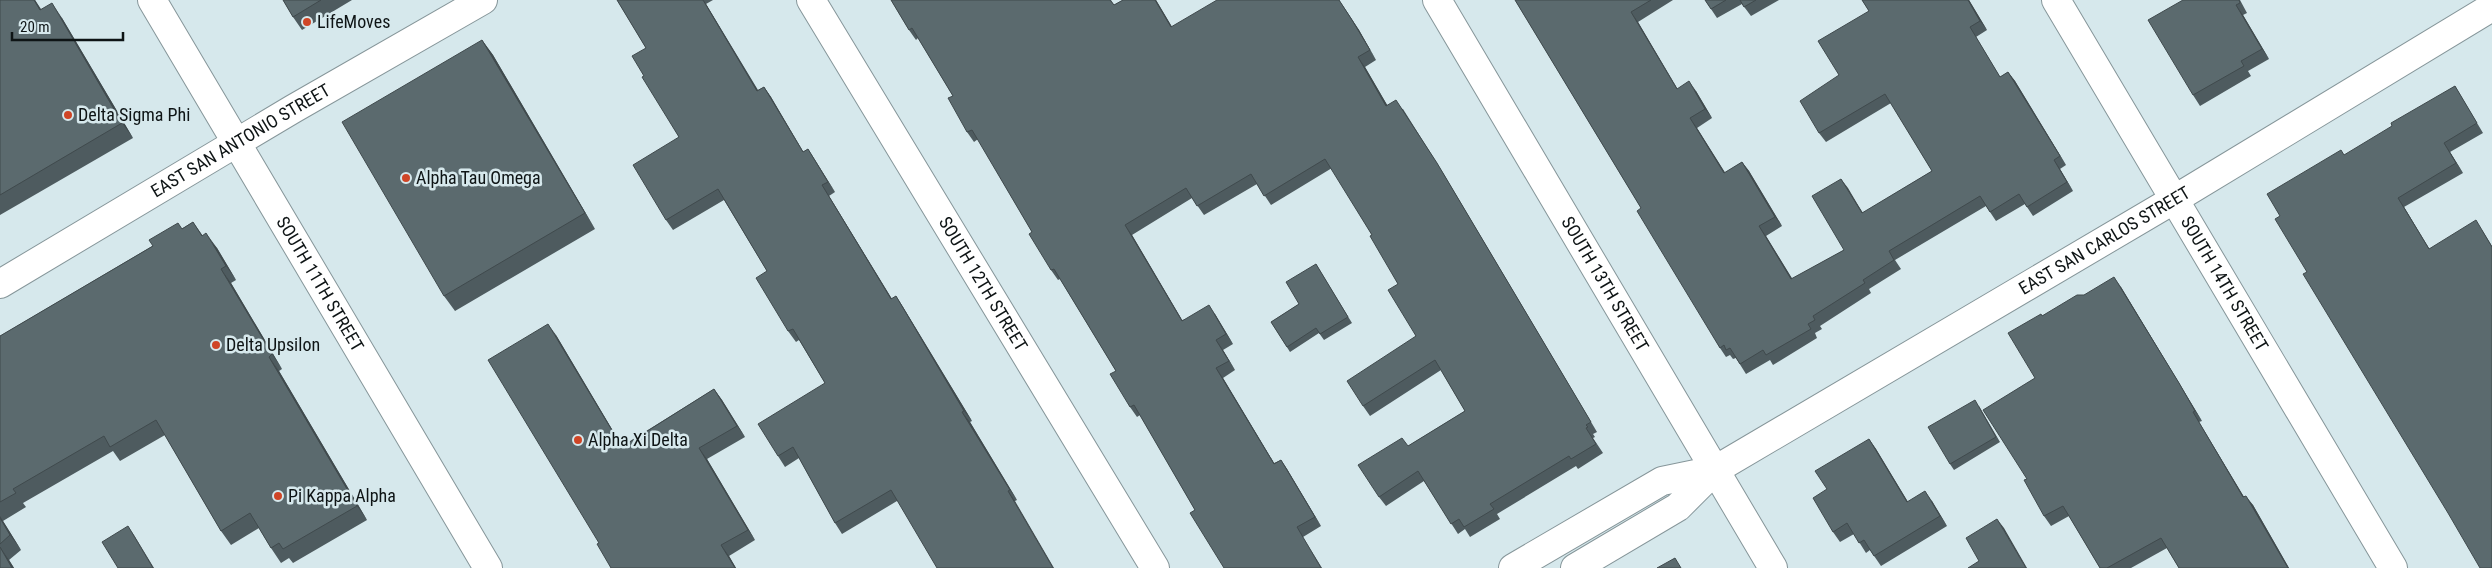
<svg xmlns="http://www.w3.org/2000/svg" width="2492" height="568" viewBox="0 0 2492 568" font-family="'Roboto Condensed',sans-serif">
<rect width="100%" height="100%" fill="#d6e8ec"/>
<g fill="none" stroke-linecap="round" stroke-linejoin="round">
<g stroke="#86969a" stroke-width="30">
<g id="street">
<path id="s1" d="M 811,0 L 1155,568"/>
<path id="s2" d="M 2056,0 L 2393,568"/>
<path id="s3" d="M 0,284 L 293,109 L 483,0"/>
<path d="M 1513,568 L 1662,481 L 1715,470"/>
<path id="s4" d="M 1575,568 L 1678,507 L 1715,470 L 2175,199 L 2492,7"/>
</g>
</g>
<g stroke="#86969a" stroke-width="30">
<g id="secondary">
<path id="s5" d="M 152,0 L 488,568"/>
<path id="s6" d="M 1437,0 L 1773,568"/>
</g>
</g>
<use href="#street" stroke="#fff" stroke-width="28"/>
<use href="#secondary" stroke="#fff" stroke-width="28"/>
</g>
<path fill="#4e5b5f" d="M 0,0 L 35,0 L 41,9 L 62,18 L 133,138 L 0,215 Z
M 283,0 L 352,0 L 302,30 L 293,17 Z
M 617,0 L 713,0 L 706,4 L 758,90 L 764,87 L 771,97 L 803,152 L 808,149 L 815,160 L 835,192 L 829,196 L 892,299 L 896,296 L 903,307 L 972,421 L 970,422 L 1017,500 L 1015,501 L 897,501 L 842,534 L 835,523 L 799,458 L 785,467 L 778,456 L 825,383 L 799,340 L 796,342 L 788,331 L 767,271 L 724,200 L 673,230 L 666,220 L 679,137 L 644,76 L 646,48 Z
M 891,0 L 1111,0 L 1114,5 L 1123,0 L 1156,0 L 1172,27 L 1339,0 L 1359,30 L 1376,60 L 1365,67 L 1387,105 L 1403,109 L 1443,173 L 1597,432 L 1593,434 L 1595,437 L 1593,438 L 1603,453 L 1578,469 L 1576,466 L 1497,514 L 1500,519 L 1470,537 L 1465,529 L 1458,534 L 1424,481 L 1386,506 L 1379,497 L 1408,446 L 1465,411 L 1441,370 L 1370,416 L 1363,406 L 1416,336 L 1398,284 L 1372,235 L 1332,168 L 1271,205 L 1257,184 L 1204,215 L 1192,198 L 1132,235 L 1182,320 L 1215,314 L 1233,344 L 1223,350 L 1235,370 L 1223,378 L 1274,463 L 1281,460 L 1287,469 L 1321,526 L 1303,537 L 1195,510 L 1140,415 L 1137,417 L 1130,407 L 1116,371 L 1060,279 L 1058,280 L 1051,270 L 1032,232 L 978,139 L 974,142 L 967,132 L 953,96 L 918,38 L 916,40 L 909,30 Z
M 1515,0 L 1673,0 L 1638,22 L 1677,89 L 1696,91 L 1712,118 L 1697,128 L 1725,173 L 1742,162 L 1749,171 L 1782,226 L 1766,236 L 1792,279 L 1844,250 L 1841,179 L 1863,213 L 1932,171 L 1891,103 L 1826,142 L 1819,133 L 1839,75 L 1869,11 L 1862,0 L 1969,0 L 1987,30 L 1976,37 L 2000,77 L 2008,72 L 2015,81 L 2066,165 L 2060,169 L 2073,191 L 2033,216 L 2025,204 L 1996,221 L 1986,206 L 1895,260 L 1901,269 L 1869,289 L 1871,293 L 1820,326 L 1822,329 L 1815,333 L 1817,338 L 1773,365 L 1770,360 L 1746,374 L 1736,358 L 1733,359 L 1730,355 L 1726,357 L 1720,348 L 1641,208 Z
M 1705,0 L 1779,0 L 1751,16 L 1742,4 L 1717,18 Z
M 2183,0 L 2240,0 L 2247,13 L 2243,15 L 2269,59 L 2248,71 L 2251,76 L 2200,106 L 2193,95 Z
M 482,40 L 493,55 L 595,229 L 455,311 L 444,296 Z
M 2455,86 L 2461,96 L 2483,133 L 2450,152 L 2463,173 L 2404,207 L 2429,249 L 2482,230 L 2492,246 L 2492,568 L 2307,272 L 2280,216 L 2392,126 Z
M 193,222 L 203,236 L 217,248 L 236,280 L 231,283 L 282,369 L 279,371 L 367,520 L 293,563 L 289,558 L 281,563 L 271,548 L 259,528 L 231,545 L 221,531 L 165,435 L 120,461 L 113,451 L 23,503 L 26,507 L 3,521 L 21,550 L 9,560 L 14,568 L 0,568 L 0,336 Z
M 1316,264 L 1352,323 L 1324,340 L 1319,333 L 1290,352 L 1271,322 L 1299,304 Z
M 2121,287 L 2202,421 L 2199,422 L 2244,497 L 2253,505 L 2289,568 L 2179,568 L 2167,548 L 2131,568 L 2100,568 L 2069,516 L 2051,526 L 2044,516 L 2035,378 L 2042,316 L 2084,295 Z
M 556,335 L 622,446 L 714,389 L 722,400 L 745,437 L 707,459 L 755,540 L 729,556 L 736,568 L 611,568 L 599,543 Z
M 1979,406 L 2000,442 L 1954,470 L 1950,464 Z
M 1869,439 L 1876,449 L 1908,502 L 1932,501 L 1947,526 L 1881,566 L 1870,550 L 1866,553 L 1854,534 L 1840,542 L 1833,532 L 1827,489 Z"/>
<path fill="#404a4d" d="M 34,0 L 35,0 L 50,25 L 40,10 Z
M 703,0 L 706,4 L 764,101 L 757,91 Z
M 1155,0 L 1156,0 L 1178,37 L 1171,27 Z
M 1339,0 L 1359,30 L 1376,60 L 1370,50 Z
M 1968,0 L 1969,0 L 1987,30 L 1980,21 Z
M 52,3 L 62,18 L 133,138 L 122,123 Z
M 2236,5 L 2243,15 L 2269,59 L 2262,49 Z
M 1631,12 L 1638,22 L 1683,98 L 1677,89 Z
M 482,40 L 493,55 L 595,229 L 585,213 Z
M 1358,57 L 1365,67 L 1393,115 L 1386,106 Z
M 2008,72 L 2015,81 L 2066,165 L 2060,156 Z
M 1689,81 L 1696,91 L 1712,118 L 1705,109 Z
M 764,87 L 771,97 L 810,163 L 803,152 Z
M 1396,100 L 1443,173 L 1597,432 L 1591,422 Z
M 1690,118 L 1697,128 L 1731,182 L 1724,173 Z
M 2444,143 L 2450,152 L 2463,173 L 2456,163 Z
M 808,149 L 815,160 L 835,192 L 828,182 Z
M 2054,160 L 2060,169 L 2073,191 L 2067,182 Z
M 1742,162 L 1749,171 L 1782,226 L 1775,217 Z
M 1841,179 L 1848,188 L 1868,222 L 1862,213 Z
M 822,185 L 829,196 L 898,309 L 891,299 Z
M 2398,198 L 2404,207 L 2435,258 L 2429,249 Z
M 1125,225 L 1132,235 L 1188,330 L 1182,321 Z
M 1759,226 L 1766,236 L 1798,288 L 1791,279 Z
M 206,233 L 217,248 L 236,280 L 226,266 Z
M 221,269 L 231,283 L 282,369 L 272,354 Z
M 2114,277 L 2121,287 L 2202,421 L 2195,411 Z
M 896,296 L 903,307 L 972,421 L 964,411 Z
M 1209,305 L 1215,314 L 1233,344 L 1226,334 Z
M 548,324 L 556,335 L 629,458 L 622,447 Z
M 1216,340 L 1223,350 L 1235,370 L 1229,361 Z
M 269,357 L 279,371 L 367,520 L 357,506 Z
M 1216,368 L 1223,378 L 1280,473 L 1274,464 Z
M 714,389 L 722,400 L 745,437 L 737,426 Z
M 962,412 L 970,422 L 1017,500 L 1010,490 Z
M 2193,412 L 2250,507 L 2243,497 Z
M 1869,439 L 1876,449 L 1914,512 L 1907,502 Z
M 699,448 L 707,459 L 755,540 L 748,530 Z
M 1281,460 L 1287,469 L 1321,526 L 1315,517 Z
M 1008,491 L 1015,501 L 1054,568 L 1053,568 Z
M 1925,491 L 1932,501 L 1947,526 L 1940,516 Z
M 2246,496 L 2253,505 L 2289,568 L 2288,568 Z
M 0,516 L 3,521 L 21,550 L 10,535 L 0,518 Z
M 1997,519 L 2004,528 L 2027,568 L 2026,568 Z
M 128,526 L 134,535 L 154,568 L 153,568 Z
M 1297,527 L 1303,537 L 1322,568 L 1321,568 Z
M 721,545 L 729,556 L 736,568 L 735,568 Z
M 0,547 L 9,560 L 14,568 L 12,568 Z"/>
<path fill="#5b6a6e" stroke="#404a4d" d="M 0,0 L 34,0 L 40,10 L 52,3 L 122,123 L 0,195 Z
M 283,0 L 321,0 L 293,17 Z
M 617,0 L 703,0 L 757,91 L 764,87 L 803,152 L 808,149 L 828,182 L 822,185 L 891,299 L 896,296 L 964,411 L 962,412 L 1010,490 L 1008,491 L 1053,568 L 937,568 L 891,490 L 835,523 L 793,447 L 778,456 L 758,424 L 825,383 L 793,329 L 788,331 L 756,278 L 767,271 L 718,189 L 666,220 L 633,165 L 679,137 L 642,77 L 644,76 L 632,56 L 646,48 Z
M 891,0 L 1110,0 L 1114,5 L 1123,0 L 1155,0 L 1171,27 L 1217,0 L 1339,0 L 1352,20 L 1370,50 L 1358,57 L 1386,106 L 1396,100 L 1437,163 L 1591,422 L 1586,425 L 1588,427 L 1586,428 L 1596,444 L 1571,459 L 1569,456 L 1490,504 L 1494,509 L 1464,527 L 1459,519 L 1451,524 L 1418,471 L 1379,497 L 1358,465 L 1402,438 L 1408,446 L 1465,411 L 1435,360 L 1363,406 L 1347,381 L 1416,336 L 1388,290 L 1398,284 L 1370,236 L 1372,235 L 1325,159 L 1264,196 L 1251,174 L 1197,206 L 1186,188 L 1125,225 L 1182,321 L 1209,305 L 1226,334 L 1216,340 L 1229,361 L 1216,368 L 1274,464 L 1281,460 L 1315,517 L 1297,527 L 1321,568 L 1224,568 L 1190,513 L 1195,510 L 1134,405 L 1130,407 L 1110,374 L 1116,371 L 1054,269 L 1051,270 L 1029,234 L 1032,232 L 972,130 L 967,132 L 948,98 L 953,96 L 912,28 L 909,30 Z
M 1515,0 L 1651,0 L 1631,12 L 1677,89 L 1689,81 L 1705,109 L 1690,118 L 1724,173 L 1742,162 L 1775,217 L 1759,226 L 1791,279 L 1844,250 L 1812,196 L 1841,179 L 1862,213 L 1932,171 L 1885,94 L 1819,133 L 1800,101 L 1839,75 L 1818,41 L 1869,11 L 1862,0 L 1968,0 L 1980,21 L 1970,27 L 2000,77 L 2008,72 L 2060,156 L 2054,160 L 2067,182 L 2027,207 L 2019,194 L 1990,212 L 1980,196 L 1889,251 L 1894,260 L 1863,280 L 1865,283 L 1813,316 L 1815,320 L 1808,324 L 1811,329 L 1766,355 L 1763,350 L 1740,364 L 1730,348 L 1726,350 L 1724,345 L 1720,348 L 1637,211 L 1641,208 Z
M 1705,0 L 1726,0 L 1711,9 Z
M 1740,0 L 1756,0 L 1744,7 Z
M 2183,0 L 2239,0 L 2240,3 L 2236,5 L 2262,49 L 2241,61 L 2244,66 L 2193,95 L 2148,20 Z
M 482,40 L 585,213 L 444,296 L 342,122 Z
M 2455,86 L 2477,123 L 2444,143 L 2456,163 L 2398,198 L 2429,249 L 2476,220 L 2492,247 L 2492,568 L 2480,568 L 2448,513 L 2303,274 L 2307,272 L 2275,219 L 2280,216 L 2267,194 L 2341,150 L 2344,155 L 2392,126 L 2391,123 Z
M 193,222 L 202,236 L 206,233 L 226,266 L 221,269 L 272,354 L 269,357 L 357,506 L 283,549 L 279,543 L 271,548 L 250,513 L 221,531 L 156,420 L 110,447 L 104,436 L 13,489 L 16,493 L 0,502 L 0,336 L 153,246 L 149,240 L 178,223 L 182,229 Z
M 1316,264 L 1348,317 L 1320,334 L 1316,328 L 1287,347 L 1271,322 L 1299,304 L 1286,282 Z
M 2114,277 L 2179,383 L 2195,411 L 2193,412 L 2243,497 L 2246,496 L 2288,568 L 2179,568 L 2161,538 L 2107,568 L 2100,568 L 2063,506 L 2044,516 L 2024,480 L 2027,479 L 1983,410 L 2035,378 L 2008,333 L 2041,314 L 2042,316 L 2077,295 L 2084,295 Z
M 548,324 L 622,447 L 714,389 L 737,426 L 699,448 L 748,530 L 721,545 L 735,568 L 611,568 L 597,544 L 599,543 L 488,360 Z
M 1975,400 L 1996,437 L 1950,464 L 1928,427 Z
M 1869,439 L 1907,502 L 1925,491 L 1940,516 L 1874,556 L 1864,540 L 1859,543 L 1847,523 L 1833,532 L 1813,498 L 1827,489 L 1815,471 Z
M 0,518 L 10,535 L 0,544 Z
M 1997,519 L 2026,568 L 1968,568 L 1979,561 L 1966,538 Z
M 128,526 L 153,568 L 118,568 L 102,542 Z
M 0,547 L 12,568 L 0,568 Z
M 1675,558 L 1681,568 L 1657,568 Z"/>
<g fill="#cf4526" stroke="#d6e8ec" stroke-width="2">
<circle cx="307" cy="22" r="5"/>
<circle cx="68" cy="115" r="5"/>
<circle cx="406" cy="178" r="5"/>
<circle cx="216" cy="345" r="5"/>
<circle cx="578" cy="440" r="5"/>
<circle cx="278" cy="496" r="5"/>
</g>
<g text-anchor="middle" stroke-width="5" stroke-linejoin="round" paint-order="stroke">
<g font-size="18" fill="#0e1415" stroke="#d6e8ec" text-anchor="start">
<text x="317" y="28">LifeMoves</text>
<text x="78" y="121">Delta Sigma Phi</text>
<text x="416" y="184">Alpha Tau Omega</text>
<text x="226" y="351">Delta Upsilon</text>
<text x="588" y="446">Alpha Xi Delta</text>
<text x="288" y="502">Pi Kappa Alpha</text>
</g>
<g font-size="18" fill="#0e1415" stroke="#d6e8ec">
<text dy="6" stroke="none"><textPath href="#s3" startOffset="280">EAST SAN ANTONIO STREET</textPath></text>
<text dy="6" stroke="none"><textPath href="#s4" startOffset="624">EAST SAN CARLOS STREET</textPath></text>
<text dy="6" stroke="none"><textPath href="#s5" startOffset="330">SOUTH 11TH STREET</textPath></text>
<text dy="6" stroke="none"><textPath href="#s1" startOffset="332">SOUTH 12TH STREET</textPath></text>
<text dy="6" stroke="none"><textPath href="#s6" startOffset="330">SOUTH 13TH STREET</textPath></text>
<text dy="6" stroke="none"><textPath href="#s2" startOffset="330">SOUTH 14TH STREET</textPath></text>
</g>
</g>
<path d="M12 32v8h111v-8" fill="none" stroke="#0e1415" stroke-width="2.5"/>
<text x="20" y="32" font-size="15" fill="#0e1415" stroke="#d6e8ec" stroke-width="4" paint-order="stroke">20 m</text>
</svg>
